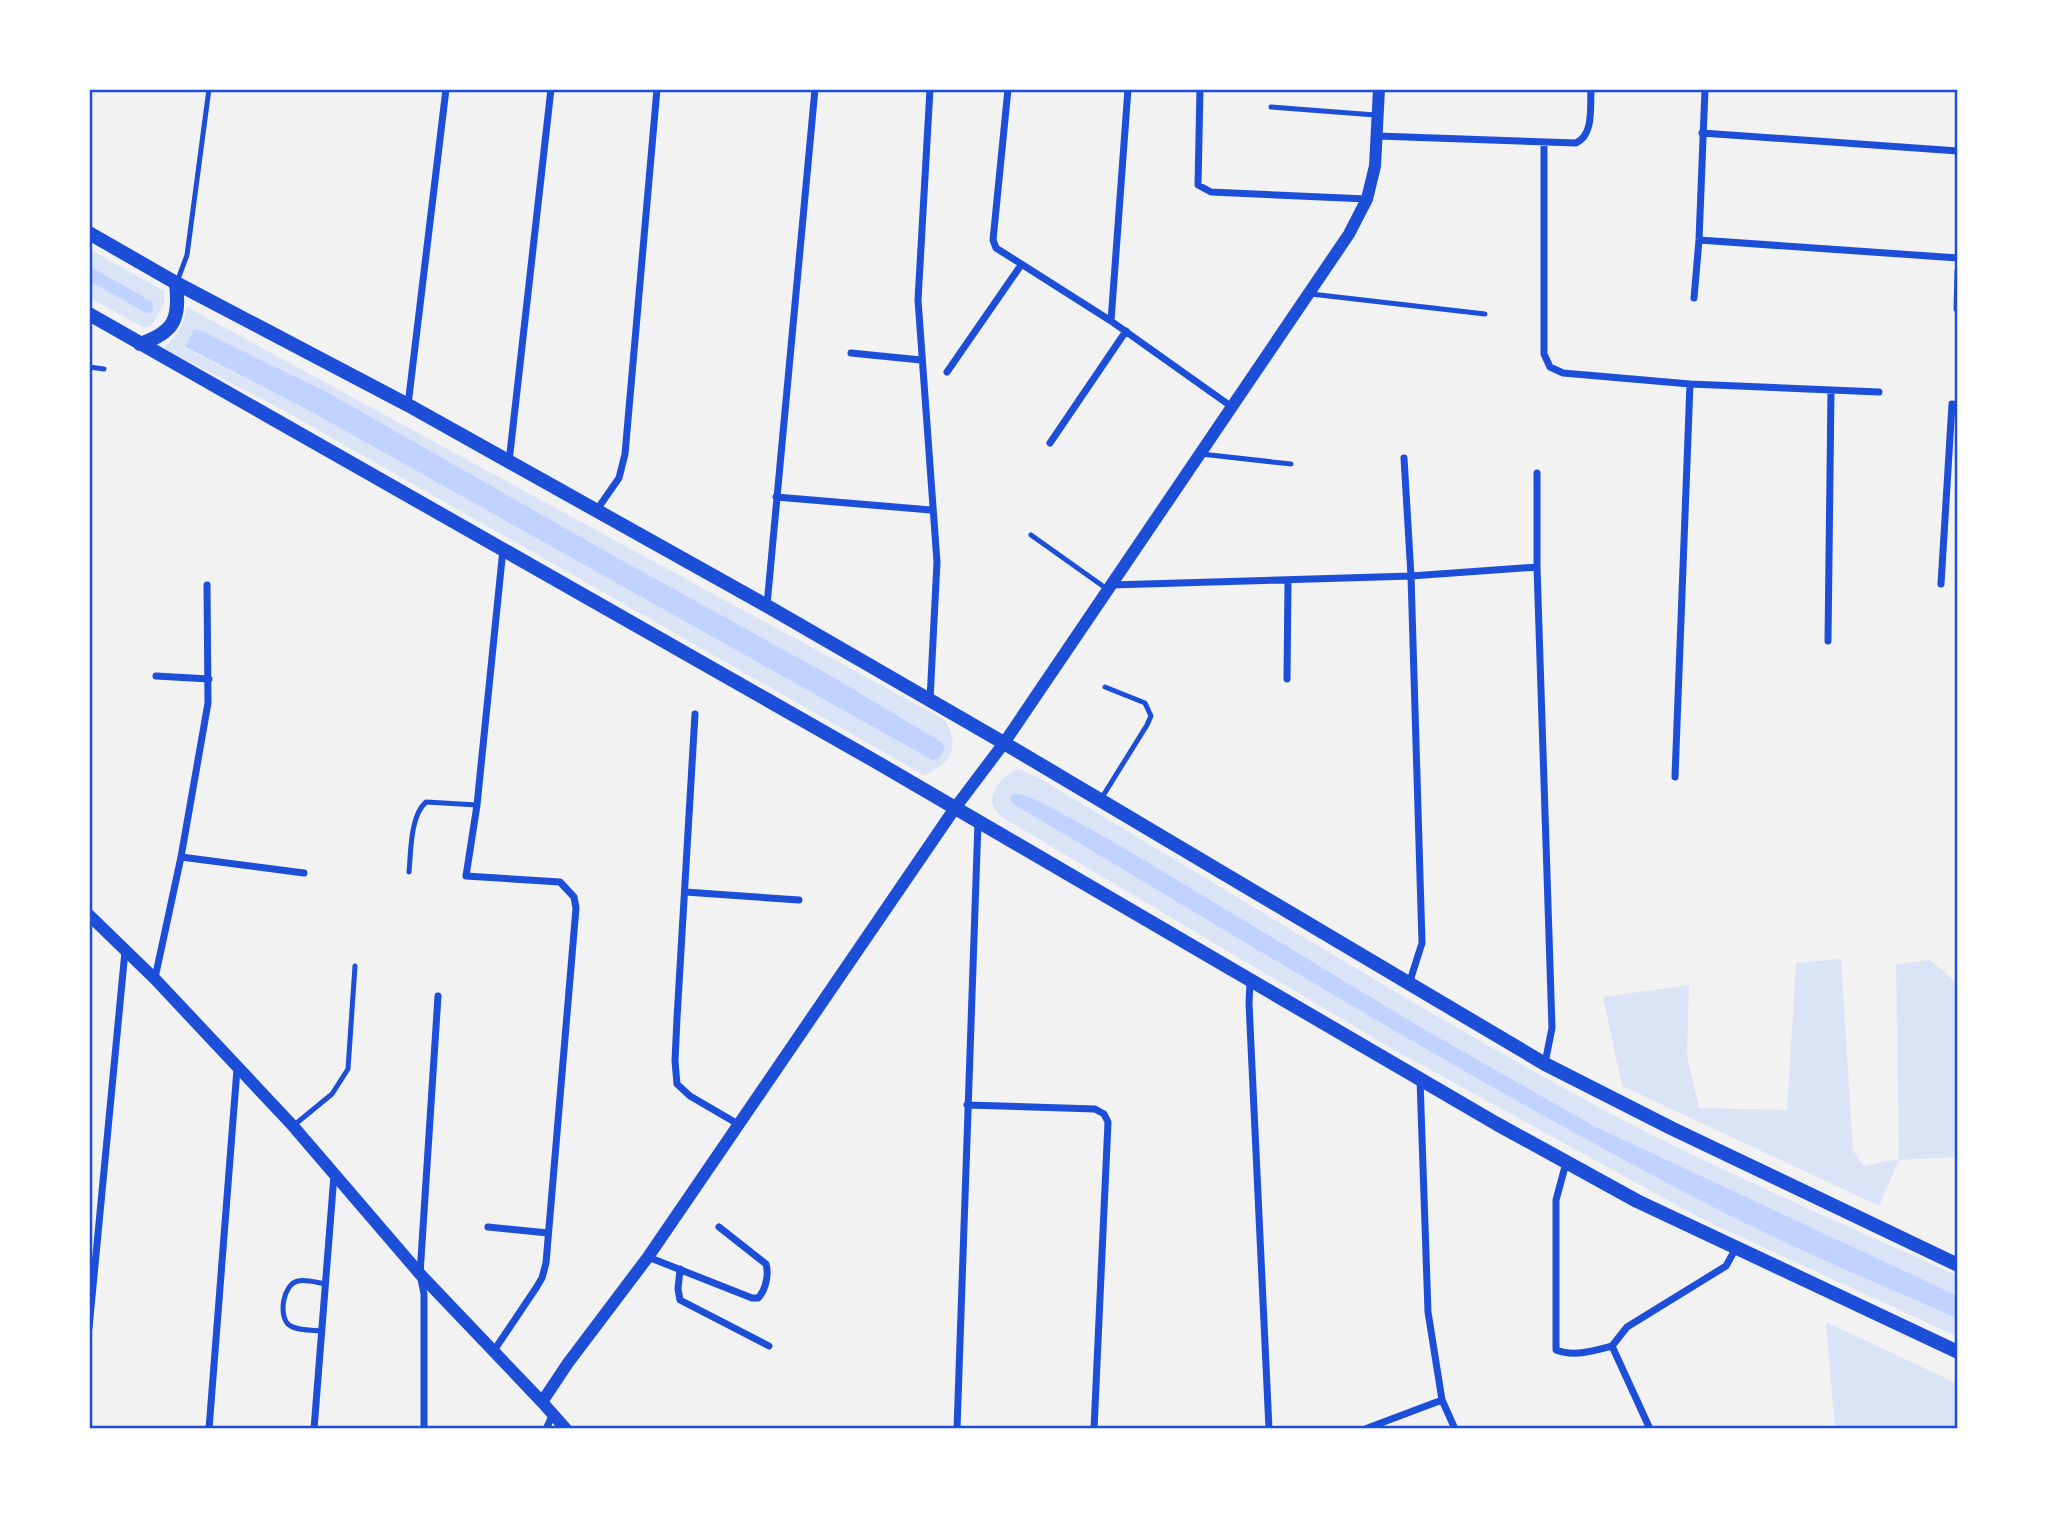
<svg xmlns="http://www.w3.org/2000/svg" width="2047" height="1518" viewBox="0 0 2047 1518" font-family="Figtree,sans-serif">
<rect width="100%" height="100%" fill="#f2f2f2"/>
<path fill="#dbe4f7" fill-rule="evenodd" d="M 89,249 L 164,291 L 164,304 L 152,325 L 144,328 L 89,297 L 89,281 L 144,312 L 153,302 L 89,266 Z
M 187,307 L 945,720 C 961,747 951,764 924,775 L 283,410 L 163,348 C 178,337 183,325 187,307 ZM 194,329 L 202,331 L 327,392 L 607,552 L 833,677 L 940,742 L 939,759 L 932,760 L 308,410 L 185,348 Z
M 1019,769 L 1037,777 C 1217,884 1396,996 1580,1097 C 1702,1164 1832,1218 1958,1276 L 1958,1296 L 1594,1126 L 1422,1028 L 1121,846 L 1045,804 L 1023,795 L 1013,793 L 1010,799 L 1013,804 L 1372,1017 L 1595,1144 L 1902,1295 L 1958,1319 L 1958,1337 L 1702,1219 L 1396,1051 L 1000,816 C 997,812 992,806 992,800 C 993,786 1007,772 1019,769 Z
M 1841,959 L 1853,1150 L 1863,1166 L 1899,1159 L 1896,964 L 1930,960 L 1956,982 L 1958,988 L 1958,1157 L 1899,1160 L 1879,1206 L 1622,1086 L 1603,997 L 1689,985 L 1687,1056 L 1699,1108 L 1787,1110 L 1796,963 Z
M 1826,1322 L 1958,1384 L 1958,1429 L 1835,1429 Z"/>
<path fill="#bfd3fe" d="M 89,266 L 153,302 L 152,313 L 144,312 L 89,281 Z
M 194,329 L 202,331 L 327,392 L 607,552 L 833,677 L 941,742 L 945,747 L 939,759 L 932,760 L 308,410 L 185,347 Z
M 1013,793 L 1024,795 L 1045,804 L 1121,846 L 1422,1028 L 1594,1126 L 1958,1296 L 1958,1319 C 1874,1282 1788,1246 1707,1204 C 1470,1081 1243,940 1013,804 L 1010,799 Z"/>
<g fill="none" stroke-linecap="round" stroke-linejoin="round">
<path stroke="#1d4ed8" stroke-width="5" d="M 1271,107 L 1375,115
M 177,282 L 187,255 L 209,89
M 1311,294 L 1485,314
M 89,367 L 104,369
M 1201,454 L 1291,464
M 1031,535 L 1107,589
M 1101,799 L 1147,725 L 1151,716 L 1145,703 L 1105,687
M 409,872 C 411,852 410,816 426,802 L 477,805
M 293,1126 L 332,1094 L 348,1069 L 355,966
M 322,1331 C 312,1330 297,1331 289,1325 C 278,1316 283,1284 298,1281 C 306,1279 318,1283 326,1284"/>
<path stroke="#1d4ed8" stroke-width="7" d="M 1008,89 L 993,240 L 996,248 L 1111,321 L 1232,407
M 1200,89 L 1198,185 L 1211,192 L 1367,199
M 1702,133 L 1958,151
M 1378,136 L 1576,143 C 1594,135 1590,107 1591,89
M 1544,143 L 1544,354 L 1550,367 L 1563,373 L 1690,384 L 1879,392
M 1699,240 L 1958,258
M 1694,298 L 1699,240 L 1705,89
M 1957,309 L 1958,271
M 1111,321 L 1128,89
M 851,353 L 921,360
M 947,372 L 1021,265
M 408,405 L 446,89
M 1050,443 L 1126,331
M 1404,458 L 1411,576 L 1422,943 L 1409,984
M 509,462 L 551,89
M 1537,473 L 1537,567 L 1552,1028 L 1545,1063
M 776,497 L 931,510
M 596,511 L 619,478 L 625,454 L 657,89
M 1941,584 L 1952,404 L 1958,405
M 1111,585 L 1411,576 L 1537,567
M 767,605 L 815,89
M 1828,641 L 1831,390
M 156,676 L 209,679
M 1287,679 L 1288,581
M 930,700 L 937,562 L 918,300 L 930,89
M 695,714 L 677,1018 L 675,1061 L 677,1084 L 690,1096 L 738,1124
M 1675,777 L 1690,384
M 181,857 L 304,873
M 685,892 L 799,900
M 155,978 L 181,857 L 208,703 L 207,585
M 1250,982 L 1249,1003 L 1269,1429
M 1420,1080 L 1428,1312 L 1442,1400 L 1455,1429
M 967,1105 L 1095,1109 L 1104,1114 L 1108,1122 L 1094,1429
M 1566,1163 L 1556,1200 L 1556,1350 C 1574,1357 1593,1351 1612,1346
M 488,1227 L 548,1233
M 648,1257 L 752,1298 L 758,1298 C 766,1290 769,1274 766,1264 L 719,1227
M 680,1269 L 678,1289 L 680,1300 L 769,1346
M 89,1328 L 125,951
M 493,1352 L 536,1288 L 542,1278 L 546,1263 L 576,908 L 574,897 L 560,882 L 466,876 L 477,805 L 503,549
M 209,1429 L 237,1069
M 314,1429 L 334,1175
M 424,1429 L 424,1294 L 420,1274 L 438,996
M 546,1429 L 553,1414
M 957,1429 L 978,822
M 1365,1429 L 1442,1400
M 1650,1429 L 1612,1346 L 1627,1327 L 1726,1266 L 1736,1248"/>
<path stroke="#1d4ed8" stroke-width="12" d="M 89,915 L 155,979 L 293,1126 L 420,1274 L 542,1402
M 566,1429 L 542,1402 L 568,1363 L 648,1257 L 955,808 L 1004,743 L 1349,234 L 1367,199 L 1375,166 L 1379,89"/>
<path stroke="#1d4ed8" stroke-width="14" d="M 89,233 L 176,283 L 408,405 L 767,606 L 1004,743 L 1545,1064 L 1671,1128 L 1958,1265
M 89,314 L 873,760 L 1497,1124 L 1637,1201 L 1958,1352
M 140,344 C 175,332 180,319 176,283"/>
</g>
<rect width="2047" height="1518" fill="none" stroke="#ffffff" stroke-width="182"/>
<rect x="91" y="91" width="1865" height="1336" fill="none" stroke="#1d4ed8" stroke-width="2.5"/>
</svg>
